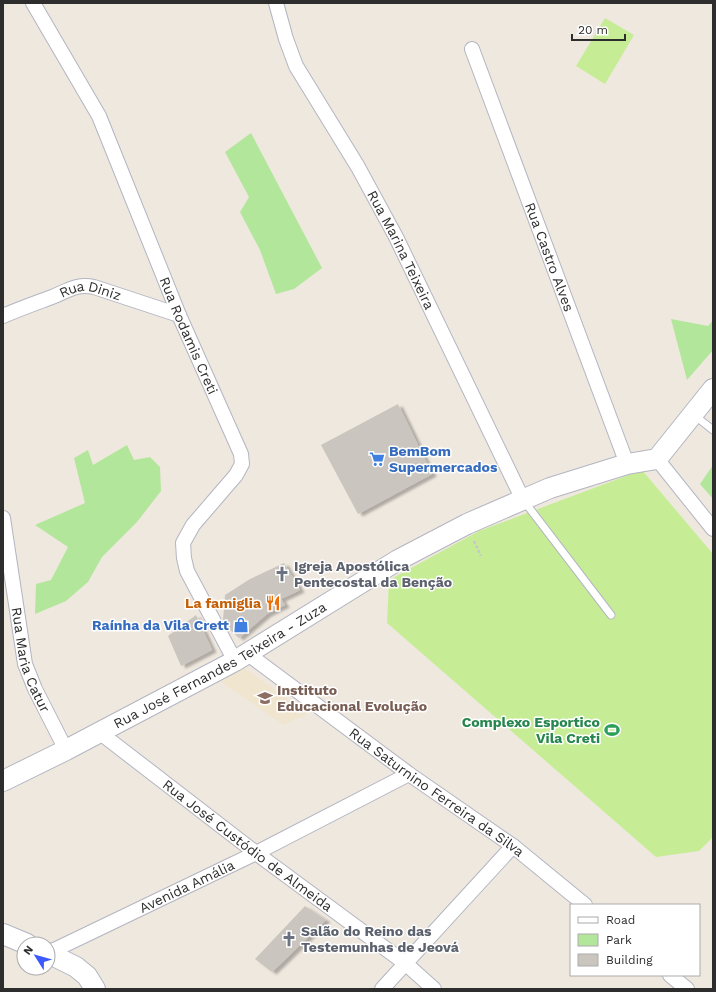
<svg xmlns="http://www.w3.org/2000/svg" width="716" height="992" viewBox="0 0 716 992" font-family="'Work Sans',sans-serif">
<defs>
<filter id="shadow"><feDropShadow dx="4.5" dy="2.5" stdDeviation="1" flood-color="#0004"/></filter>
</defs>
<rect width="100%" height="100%" fill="#efe8df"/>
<path fill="#f0e6cf" d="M 242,666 L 308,714 L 283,725 L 221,682 Z"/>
<path fill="#b2e69b" d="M 251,133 L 322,268 L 294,289 L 276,294 L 260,250 L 240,212 L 249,197 L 225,152 Z
M 671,319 L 708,326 L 713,320 L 713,350 L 687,380 Z
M 127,445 L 134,460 L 150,457 L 160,467 L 161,491 L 137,522 L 102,557 L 88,582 L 66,601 L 35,614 L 36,584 L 51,580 L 68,547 L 35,525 L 85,503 L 74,458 L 88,450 L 93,465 Z
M 713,465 L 713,499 L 700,484 Z"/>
<path fill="#c6ed96" d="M 605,18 L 634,35 L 605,84 L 576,66 Z
M 642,470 L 713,554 L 713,837 L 699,851 L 656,857 L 387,623 L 389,580 L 479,531 Z"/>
<path fill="#cac5be" filter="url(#shadow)" d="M 398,404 L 432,474 L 358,514 L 321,445 Z
M 284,563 L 300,590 L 281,599 L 285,605 L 267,614 L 239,638 L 226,626 L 223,620 L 225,595 L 250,579 Z
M 196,615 L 212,650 L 181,666 L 168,636 Z
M 305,906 L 326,920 L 272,972 L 255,959 Z"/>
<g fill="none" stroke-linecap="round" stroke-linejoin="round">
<g stroke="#b3b5c1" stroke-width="9">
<path id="lane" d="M 694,415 L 713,430
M 524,501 L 611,615"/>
</g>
<g stroke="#b3b5c1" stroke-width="16">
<g id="street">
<path id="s1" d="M 33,3 L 99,116 L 179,315 L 241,454 L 242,464 L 236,475 L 193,525 L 183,543 L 184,558 L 187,571 L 235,661"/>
<path id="s2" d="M 276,3 L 286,39 L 296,66 L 358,167 L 396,237 L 523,500"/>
<path id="s3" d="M 472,49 L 627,464"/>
<path id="s4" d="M 3,316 C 19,309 36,303 52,297 C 67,291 77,283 94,287 L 179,315"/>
<path d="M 657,459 L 713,529"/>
<path id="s5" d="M 3,518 L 25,664 L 35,689 L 66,750"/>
<path id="s6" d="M 248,654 L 409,774 L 513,846 L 585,905"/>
<path id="s7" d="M 99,732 L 256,853 L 405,963 L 434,989"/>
<path id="s8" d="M 48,953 L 256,853 L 409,774"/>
<path d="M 670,975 L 687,989"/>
<path d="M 382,989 L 513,846"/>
</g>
</g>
<g stroke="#b3b5c1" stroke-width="22">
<g id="secondary">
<path id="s9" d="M 3,781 L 66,750 L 235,661 L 398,560 L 467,524 L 550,488 L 627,464 L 657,459 L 713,389"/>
<path d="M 3,934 L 27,944"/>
<path d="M 48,953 L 76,967 L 87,976 L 95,989"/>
</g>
</g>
<path stroke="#c8c8c8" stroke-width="2.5" stroke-dasharray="3 2" stroke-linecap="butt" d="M 474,541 L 481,556"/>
<use href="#lane" stroke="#fff" stroke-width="7"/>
<use href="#street" stroke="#fff" stroke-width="14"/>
<use href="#secondary" stroke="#fff" stroke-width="20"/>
</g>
<defs>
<g id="supermarket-bare" transform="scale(1.2)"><path d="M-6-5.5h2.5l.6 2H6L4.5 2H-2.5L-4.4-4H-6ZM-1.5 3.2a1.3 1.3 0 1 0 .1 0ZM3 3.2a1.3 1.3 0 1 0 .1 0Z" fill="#3f7fe0" stroke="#fff" stroke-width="2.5" paint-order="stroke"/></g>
<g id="church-bare" transform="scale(1.2)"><path d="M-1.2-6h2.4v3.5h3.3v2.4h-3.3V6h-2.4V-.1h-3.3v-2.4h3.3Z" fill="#6b7280" stroke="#fff" stroke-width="2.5" paint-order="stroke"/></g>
<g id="restaurant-bare" transform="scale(1.2)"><path d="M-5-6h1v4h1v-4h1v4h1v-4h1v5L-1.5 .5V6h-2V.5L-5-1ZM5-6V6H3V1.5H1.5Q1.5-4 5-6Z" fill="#e8710a" stroke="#fff" stroke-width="2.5" paint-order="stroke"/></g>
<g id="shop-bare" transform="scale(1.2)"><path d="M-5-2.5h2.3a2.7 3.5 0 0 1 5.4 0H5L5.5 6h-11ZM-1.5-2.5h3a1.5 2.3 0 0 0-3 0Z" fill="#3f7fe0" stroke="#fff" stroke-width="2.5" paint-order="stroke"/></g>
<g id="school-bare" transform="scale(1.2)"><path d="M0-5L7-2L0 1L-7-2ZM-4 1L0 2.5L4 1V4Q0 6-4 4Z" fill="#8d6e63" stroke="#fff" stroke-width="2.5" paint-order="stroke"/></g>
<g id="stadium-bare" transform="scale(1.2)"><path d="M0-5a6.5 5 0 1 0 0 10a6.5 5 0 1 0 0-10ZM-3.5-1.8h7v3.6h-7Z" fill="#2e9e5b" stroke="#fff" stroke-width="2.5" paint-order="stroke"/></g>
</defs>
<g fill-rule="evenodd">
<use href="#supermarket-bare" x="377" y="459"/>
<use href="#church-bare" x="282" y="574"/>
<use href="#restaurant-bare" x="273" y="603"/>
<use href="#shop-bare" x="241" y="625"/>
<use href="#school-bare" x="265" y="698"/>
<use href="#stadium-bare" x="612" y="730"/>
<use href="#church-bare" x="289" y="939"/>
</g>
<g text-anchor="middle" stroke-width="3" stroke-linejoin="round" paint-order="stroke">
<g font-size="14" fill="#2d2d2d" stroke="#fff">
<text dy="5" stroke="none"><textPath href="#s2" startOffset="278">Rua Marina Teixeira</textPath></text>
<text dy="5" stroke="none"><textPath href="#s3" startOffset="222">Rua Castro Alves</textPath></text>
<text dy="5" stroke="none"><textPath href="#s4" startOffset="93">Rua Diniz</textPath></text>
<text dy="5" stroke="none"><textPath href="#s1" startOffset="368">Rua Rodamis Creti</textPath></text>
<text dy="5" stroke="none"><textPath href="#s5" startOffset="145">Rua Maria Catur</textPath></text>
<text dy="5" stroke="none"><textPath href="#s9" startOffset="246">Rua José Fernandes Teixeira - Zuza</textPath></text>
<text dy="5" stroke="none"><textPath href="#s6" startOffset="234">Rua Saturnino Ferreira da Silva</textPath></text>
<text dy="5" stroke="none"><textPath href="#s7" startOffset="187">Rua José Custódio de Almeida</textPath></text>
<text dy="5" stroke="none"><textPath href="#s8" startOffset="154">Avenida Amália</textPath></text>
</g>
<g font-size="14" font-weight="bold" fill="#366cbe" stroke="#fff" text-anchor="start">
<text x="389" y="456">BemBom<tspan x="389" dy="16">Supermercados</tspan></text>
<text x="229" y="630" text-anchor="end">Raínha da Vila Crett</text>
</g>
<g font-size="14" font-weight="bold" fill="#5b616d" stroke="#fff" text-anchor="start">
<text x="294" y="571">Igreja Apostólica<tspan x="294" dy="16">Pentecostal da Benção</tspan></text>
<text x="301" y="936">Salão do Reino das<tspan x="301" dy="16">Testemunhas de Jeová</tspan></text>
</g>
<g font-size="14" font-weight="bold" fill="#c56008" stroke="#fff" text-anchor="end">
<text x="261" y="608">La famiglia</text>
</g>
<g font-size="14" font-weight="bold" fill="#785e54" stroke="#fff" text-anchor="start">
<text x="277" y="695">Instituto<tspan x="277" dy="16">Educacional Evolução</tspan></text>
</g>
<g font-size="14" font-weight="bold" fill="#27864d" stroke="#fff" text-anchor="end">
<text x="600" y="727">Complexo Esportico<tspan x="600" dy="16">Vila Creti</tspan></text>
</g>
</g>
<rect width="716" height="992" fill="none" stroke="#2d2d2d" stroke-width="8"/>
<rect x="570" y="904" width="130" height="72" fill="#ffffff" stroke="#ababab"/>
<rect x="578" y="917" width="20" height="6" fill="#ffffff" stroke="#ababab"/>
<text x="606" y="924" font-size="12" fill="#2d2d2d">Road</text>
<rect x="578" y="934" width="20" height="12" fill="#b2e69b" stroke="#ababab"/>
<text x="606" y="944" font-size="12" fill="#2d2d2d">Park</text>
<rect x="578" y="954" width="20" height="12" fill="#cac5be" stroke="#ababab"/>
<text x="606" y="964" font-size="12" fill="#2d2d2d">Building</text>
<g transform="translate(36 956) rotate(307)"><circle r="19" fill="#ffffff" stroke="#ababab"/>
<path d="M0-3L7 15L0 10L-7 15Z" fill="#3c5aff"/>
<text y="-6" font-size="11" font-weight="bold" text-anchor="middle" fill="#2d2d2d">N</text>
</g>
<path d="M572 34v6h53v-6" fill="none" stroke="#2d2d2d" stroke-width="2"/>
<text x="578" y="34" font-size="12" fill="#2d2d2d" stroke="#ffffff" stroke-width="3" paint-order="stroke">20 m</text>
</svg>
